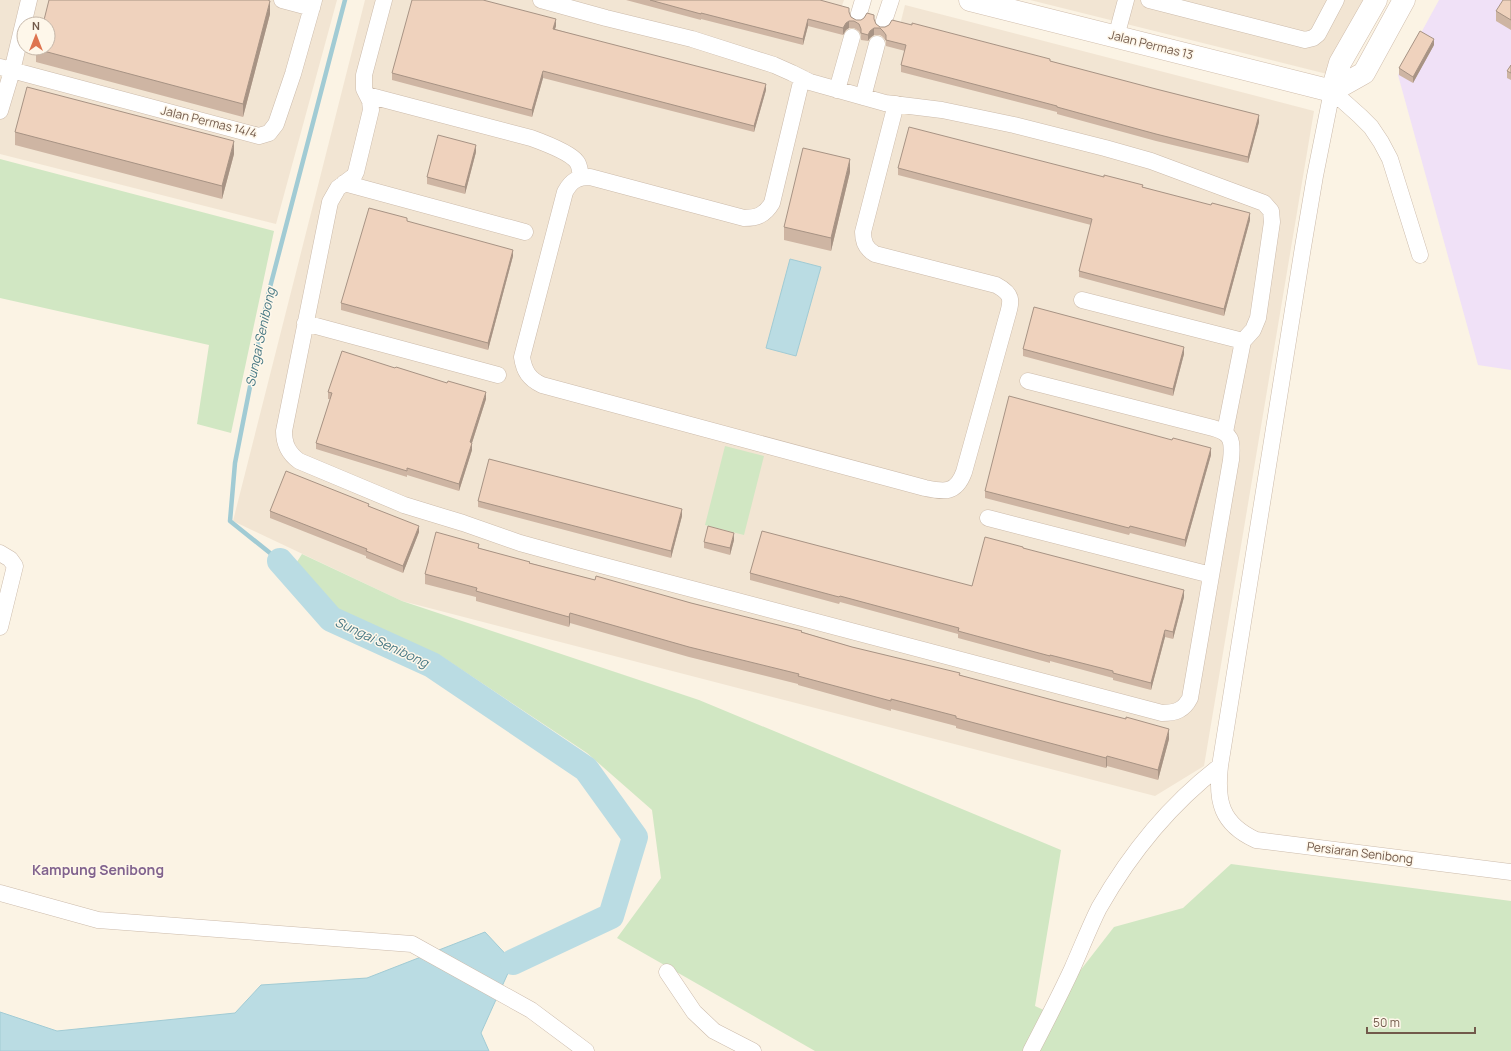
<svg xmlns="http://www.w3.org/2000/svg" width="1511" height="1051" viewBox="0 0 1511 1051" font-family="Manrope,sans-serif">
<rect width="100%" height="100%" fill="#fbf3e4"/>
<path fill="#f2e5d3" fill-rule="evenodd" d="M 0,0 L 337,0 L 276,224 L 0,154 ZM 24,24 L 48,24 L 48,48 L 24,48 Z
M 365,0 L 844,0 L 839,14 L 899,29 L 905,5 L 1314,111 L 1204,766 L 1155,796 L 402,601 L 233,521 Z
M 1030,0 L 1367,0 L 1331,75 Z"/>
<path fill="#f0e1f7" d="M 1439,0 L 1511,0 L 1511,370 L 1478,365 L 1398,75 Z"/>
<path fill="#d1e7c3" d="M 0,159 L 274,231 L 231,433 L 197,424 L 209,345 L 0,298 Z
M 725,446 L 764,456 L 744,535 L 705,525 Z
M 302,554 L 402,601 L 699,700 L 1061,850 L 1035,1006 L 1048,1012 L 1114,927 L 1183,908 L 1231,864 L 1511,901 L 1511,1051 L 815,1051 L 617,938 L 661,878 L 652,810 L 587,753 L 441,656 L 336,611 L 293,568 Z"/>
<path fill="#badce3" stroke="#a1cbd4" d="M 790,259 L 821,267 L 796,356 L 766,348 Z
M 485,932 L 513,962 L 481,1033 L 489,1051 L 0,1051 L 0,1012 L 57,1031 L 235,1013 L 261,985 L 367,978 Z"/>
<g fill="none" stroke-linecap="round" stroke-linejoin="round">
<path stroke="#a1cbd4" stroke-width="4.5" d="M 280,561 L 230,521 L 235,463 L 268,295 L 345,0"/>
<path stroke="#badce3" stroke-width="26" d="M 280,561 L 331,619 L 432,665 L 586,769 L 635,837 L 611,916 L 513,962"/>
<g stroke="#ccbbab" stroke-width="17">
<path id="minor" d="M 282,0 L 312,8
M 384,0 L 364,75 L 364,89 L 370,101 L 371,110 L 356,172 L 354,176 L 338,188 L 330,202 L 284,431 C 284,444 288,453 299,461 L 404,505 L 463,523 L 520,543 L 578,559 L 1162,713 C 1176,713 1184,710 1190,698 L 1231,460 C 1233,441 1232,433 1213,428 L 1028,381
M 541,0 L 606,18 L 692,39 L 774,65 L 792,73 L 810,82 L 885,103 L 942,110 L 1014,125 L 1105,148 L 1151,161 L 1264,203 L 1271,211 L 1272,222 L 1258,318 L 1253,330 L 1243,341 L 1225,432
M 1149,0 L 1305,40 L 1313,38 L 1318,34 L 1336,0
M 858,17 L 863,0
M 883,24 L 891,0
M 1116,37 L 1126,0
M 0,67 L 259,136 L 269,133 L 276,124 L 293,74 L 314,0
M 802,78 L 772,203 C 765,215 757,218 744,218 L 590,177 C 577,177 571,181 565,192 L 522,357 C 524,371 529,379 542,385 L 925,488 C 944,492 956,494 964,472 L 1007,317 C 1012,300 1013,294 996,285 L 875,254 C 866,249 863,242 863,232 L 896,104
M 837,90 L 852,37
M 1332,91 L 1315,176 L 1303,247 L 1220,766 C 1216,801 1221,824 1256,840 L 1511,872
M 1332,91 L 1360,116 L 1371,127 L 1381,142 L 1390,159 L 1420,255
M 367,95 L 531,138 C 542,142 570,152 577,162 C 580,166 580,172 581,177
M 863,97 L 877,44
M 0,111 L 12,71 L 29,0
M 344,183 L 525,232
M 1082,300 L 1243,341
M 305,323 L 498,375
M 988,518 L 1211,575
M 0,553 L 10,559 L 15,566 L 0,627
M 0,893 L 98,920 L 412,944 L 531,1010 L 586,1051
M 667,972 L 694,1012 L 714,1031 L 753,1051
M 1031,1051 C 1045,1024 1059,997 1072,969 C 1081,949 1089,928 1099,908 C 1131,852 1169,805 1220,766"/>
</g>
<g stroke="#d0bdac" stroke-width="23">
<path id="secondary" d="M 970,0 L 1332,91
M 1332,91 L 1364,73 L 1404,0
M 1332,91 L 1340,63 L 1376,0"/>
</g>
<use href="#minor" stroke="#fff" stroke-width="16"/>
<use href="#secondary" stroke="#fff" stroke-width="22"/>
</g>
<path fill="#ceb5a3" d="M 626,0 L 820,0 L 849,13 L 851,17 L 856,20 L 874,20 L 876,24 L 880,27 L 1050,61 L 1259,122 L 1248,163 L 1156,141 L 1057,114 L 1057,112 L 901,72 L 901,65 L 905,51 L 886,46 L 886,41 L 883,37 L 880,35 L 874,35 L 870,38 L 868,41 L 861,40 L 861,35 L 859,31 L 854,28 L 849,28 L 846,30 L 843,35 L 808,26 L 803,45 L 701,19 L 701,20 Z
M 1511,0 L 1511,30 L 1496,21 L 1496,11 Z
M 270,14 L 243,117 L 36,62 L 36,49 Z
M 556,26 L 555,29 L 766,90 L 754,132 L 543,78 L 532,117 L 392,80 L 392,73 Z
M 1434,45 L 1413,83 L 1399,75 L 1399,68 Z
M 1511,65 L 1511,80 L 1507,78 L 1507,71 Z
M 15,132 L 234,154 L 222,199 L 15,145 Z
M 476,152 L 465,194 L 427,184 L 427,177 Z
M 898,168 L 1104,177 L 1143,187 L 1250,220 L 1224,316 L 1079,277 L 1079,271 L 1091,225 L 898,175 Z
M 850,172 L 831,251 L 784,240 L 784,227 Z
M 407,221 L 513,256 L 488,350 L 341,310 L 341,303 Z
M 1023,349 L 1184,354 L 1173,396 L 1023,356 Z
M 395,368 L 486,399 L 472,443 L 472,450 L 459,491 L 407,475 L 407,477 L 316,449 L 316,443 L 330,399 L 328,399 L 328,392 Z
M 1211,455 L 1185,547 L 1130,533 L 1129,535 L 985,498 L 985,491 Z
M 478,501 L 682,516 L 671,558 L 478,507 Z
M 369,506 L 419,532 L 403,573 L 366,558 L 366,556 L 270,518 L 270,511 Z
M 734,540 L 730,555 L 704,548 L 704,542 Z
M 479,548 L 530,563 L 595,580 L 691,603 L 802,632 L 852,647 L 960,675 L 1169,739 L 1158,780 L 1107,766 L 1106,768 L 956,728 L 956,726 L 891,709 L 891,711 L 798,685 L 798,684 L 689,657 L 570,623 L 569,627 L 476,601 L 476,597 L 425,584 L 425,574 Z
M 1023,549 L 1184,597 L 1173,639 L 1165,637 L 1151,690 L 1113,680 L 1113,678 L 1050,661 L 1050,663 L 958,638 L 958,634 L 840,602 L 839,604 L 750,580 L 750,573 L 972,586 Z"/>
<path fill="#a79384" d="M 270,1 L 270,14 L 243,117 L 243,104 Z
M 556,19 L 556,26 L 553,35 L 553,29 Z
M 808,19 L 808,26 L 803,45 L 803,39 Z
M 849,21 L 849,28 L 846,30 L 843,35 L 843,28 L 846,23 Z
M 874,28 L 874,35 L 870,38 L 868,41 L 868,35 L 870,31 Z
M 1434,39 L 1434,45 L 1413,83 L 1413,77 Z
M 543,71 L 543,78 L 532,117 L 532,110 Z
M 766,84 L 766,90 L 754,132 L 754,126 Z
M 1259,115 L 1259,122 L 1248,163 L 1248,157 Z
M 234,141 L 234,154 L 222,199 L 222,186 Z
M 476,145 L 476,152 L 465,194 L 465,187 Z
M 850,159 L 850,172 L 831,251 L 831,238 Z
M 1250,213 L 1250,220 L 1224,316 L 1224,309 Z
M 513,250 L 513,256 L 488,350 L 488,343 Z
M 1184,347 L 1184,354 L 1173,396 L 1173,389 Z
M 486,392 L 486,399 L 470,449 L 470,442 Z
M 472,443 L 472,450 L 459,491 L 459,484 Z
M 1211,448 L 1211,455 L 1185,547 L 1185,540 Z
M 682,509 L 682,516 L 671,558 L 671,551 Z
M 419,526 L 419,532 L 403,573 L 403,566 Z
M 734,533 L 734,540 L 730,555 L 730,548 Z
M 1184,590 L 1184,597 L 1173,639 L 1173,632 Z
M 570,613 L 570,623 L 569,627 L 569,617 Z
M 1165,630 L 1165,637 L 1151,690 L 1151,683 Z
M 1169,729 L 1169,739 L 1158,780 L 1158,770 Z
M 1107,756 L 1107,766 L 1106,768 L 1106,758 Z"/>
<path fill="#efd2bd" stroke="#a79384" d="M 49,0 L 268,0 L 270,1 L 243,104 L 36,49 L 36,48 L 48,48 L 48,24 L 43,24 Z
M 412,0 L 483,0 L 556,19 L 553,29 L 766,84 L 754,126 L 543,71 L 532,110 L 392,73 Z
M 650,0 L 820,0 L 849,8 L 849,12 L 851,17 L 856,20 L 861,20 L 864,18 L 867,13 L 874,15 L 874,19 L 876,24 L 880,27 L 885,27 L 889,25 L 892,20 L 912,25 L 912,23 L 1050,59 L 1050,61 L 1156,89 L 1259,115 L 1248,157 L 1156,134 L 1057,107 L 1057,106 L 901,65 L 906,45 L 886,40 L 886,35 L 883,31 L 880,28 L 874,28 L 870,31 L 868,35 L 861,33 L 861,29 L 859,24 L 854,21 L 849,21 L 846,23 L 843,28 L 808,19 L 803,39 L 701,13 L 701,14 Z
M 1503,0 L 1511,0 L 1511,20 L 1496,11 Z
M 1420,31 L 1434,39 L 1413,77 L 1399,68 Z
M 1511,65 L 1511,73 L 1507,71 Z
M 27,87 L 234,141 L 222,186 L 15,132 Z
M 909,127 L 1104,177 L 1104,175 L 1143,185 L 1142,187 L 1211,205 L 1212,203 L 1250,213 L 1224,309 L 1079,271 L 1092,219 L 898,168 Z
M 438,135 L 476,145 L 465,187 L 427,177 Z
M 803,148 L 850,159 L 831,238 L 784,227 Z
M 369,208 L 407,218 L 407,221 L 513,250 L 488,343 L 341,303 Z
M 1034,307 L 1184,347 L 1173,389 L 1023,349 Z
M 342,351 L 395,368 L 396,367 L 447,383 L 448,381 L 486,392 L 470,442 L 472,443 L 459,484 L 407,468 L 407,471 L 316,443 L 332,393 L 328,392 Z
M 1009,396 L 1172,440 L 1173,438 L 1211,448 L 1185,540 L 1130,526 L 1129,528 L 985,491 Z
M 489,459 L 682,509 L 671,551 L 478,501 Z
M 286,471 L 369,504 L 368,506 L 419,526 L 403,566 L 366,551 L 367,549 L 270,511 Z
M 708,526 L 734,533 L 730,548 L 704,542 Z
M 762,531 L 972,586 L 985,537 L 1023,547 L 1023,548 L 1184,590 L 1173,632 L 1165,630 L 1151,683 L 1113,673 L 1113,671 L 1050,655 L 1050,656 L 958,631 L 959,628 L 840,596 L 839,597 L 750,573 Z
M 436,532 L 479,544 L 478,548 L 530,562 L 529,563 L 595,580 L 596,576 L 691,603 L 802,631 L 801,632 L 852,647 L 960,673 L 959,675 L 1060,702 L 1126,719 L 1126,717 L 1169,729 L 1158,770 L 1107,756 L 1106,758 L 956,718 L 956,716 L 891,699 L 891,701 L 798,676 L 799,674 L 689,647 L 570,613 L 569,617 L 476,591 L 477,588 L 425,574 Z"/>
<g text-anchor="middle" stroke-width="3" stroke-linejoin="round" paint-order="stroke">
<g font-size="12" fill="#725a4b" stroke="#fef7ea">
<text transform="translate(1151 45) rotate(14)" y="4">Jalan Permas 13</text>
<text transform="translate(209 122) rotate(14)" y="4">Jalan Permas 14/4</text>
<text transform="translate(1360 853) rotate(7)" y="4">Persiaran Senibong</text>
</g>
<g font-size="13" font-style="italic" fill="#477884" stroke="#fef7ea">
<text transform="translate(260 337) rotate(-78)" y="5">Sungai Senibong</text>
<text transform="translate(382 642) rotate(25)" y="5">Sungai Senibong</text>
</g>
<g font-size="14" font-weight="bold" fill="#81638e" stroke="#fef7ea">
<text x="98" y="875">Kampung Senibong</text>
</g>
</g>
<g transform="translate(36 36)"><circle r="19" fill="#fef7ea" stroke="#c6b8aa"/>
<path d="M0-3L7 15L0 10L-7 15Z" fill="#de7450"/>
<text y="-6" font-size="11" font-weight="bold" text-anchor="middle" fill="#725a4b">N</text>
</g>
<path d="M1367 1027v6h108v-6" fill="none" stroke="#725a4b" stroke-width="2"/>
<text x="1373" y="1027" font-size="12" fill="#725a4b" stroke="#fef7ea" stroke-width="3" paint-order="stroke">50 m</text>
</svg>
